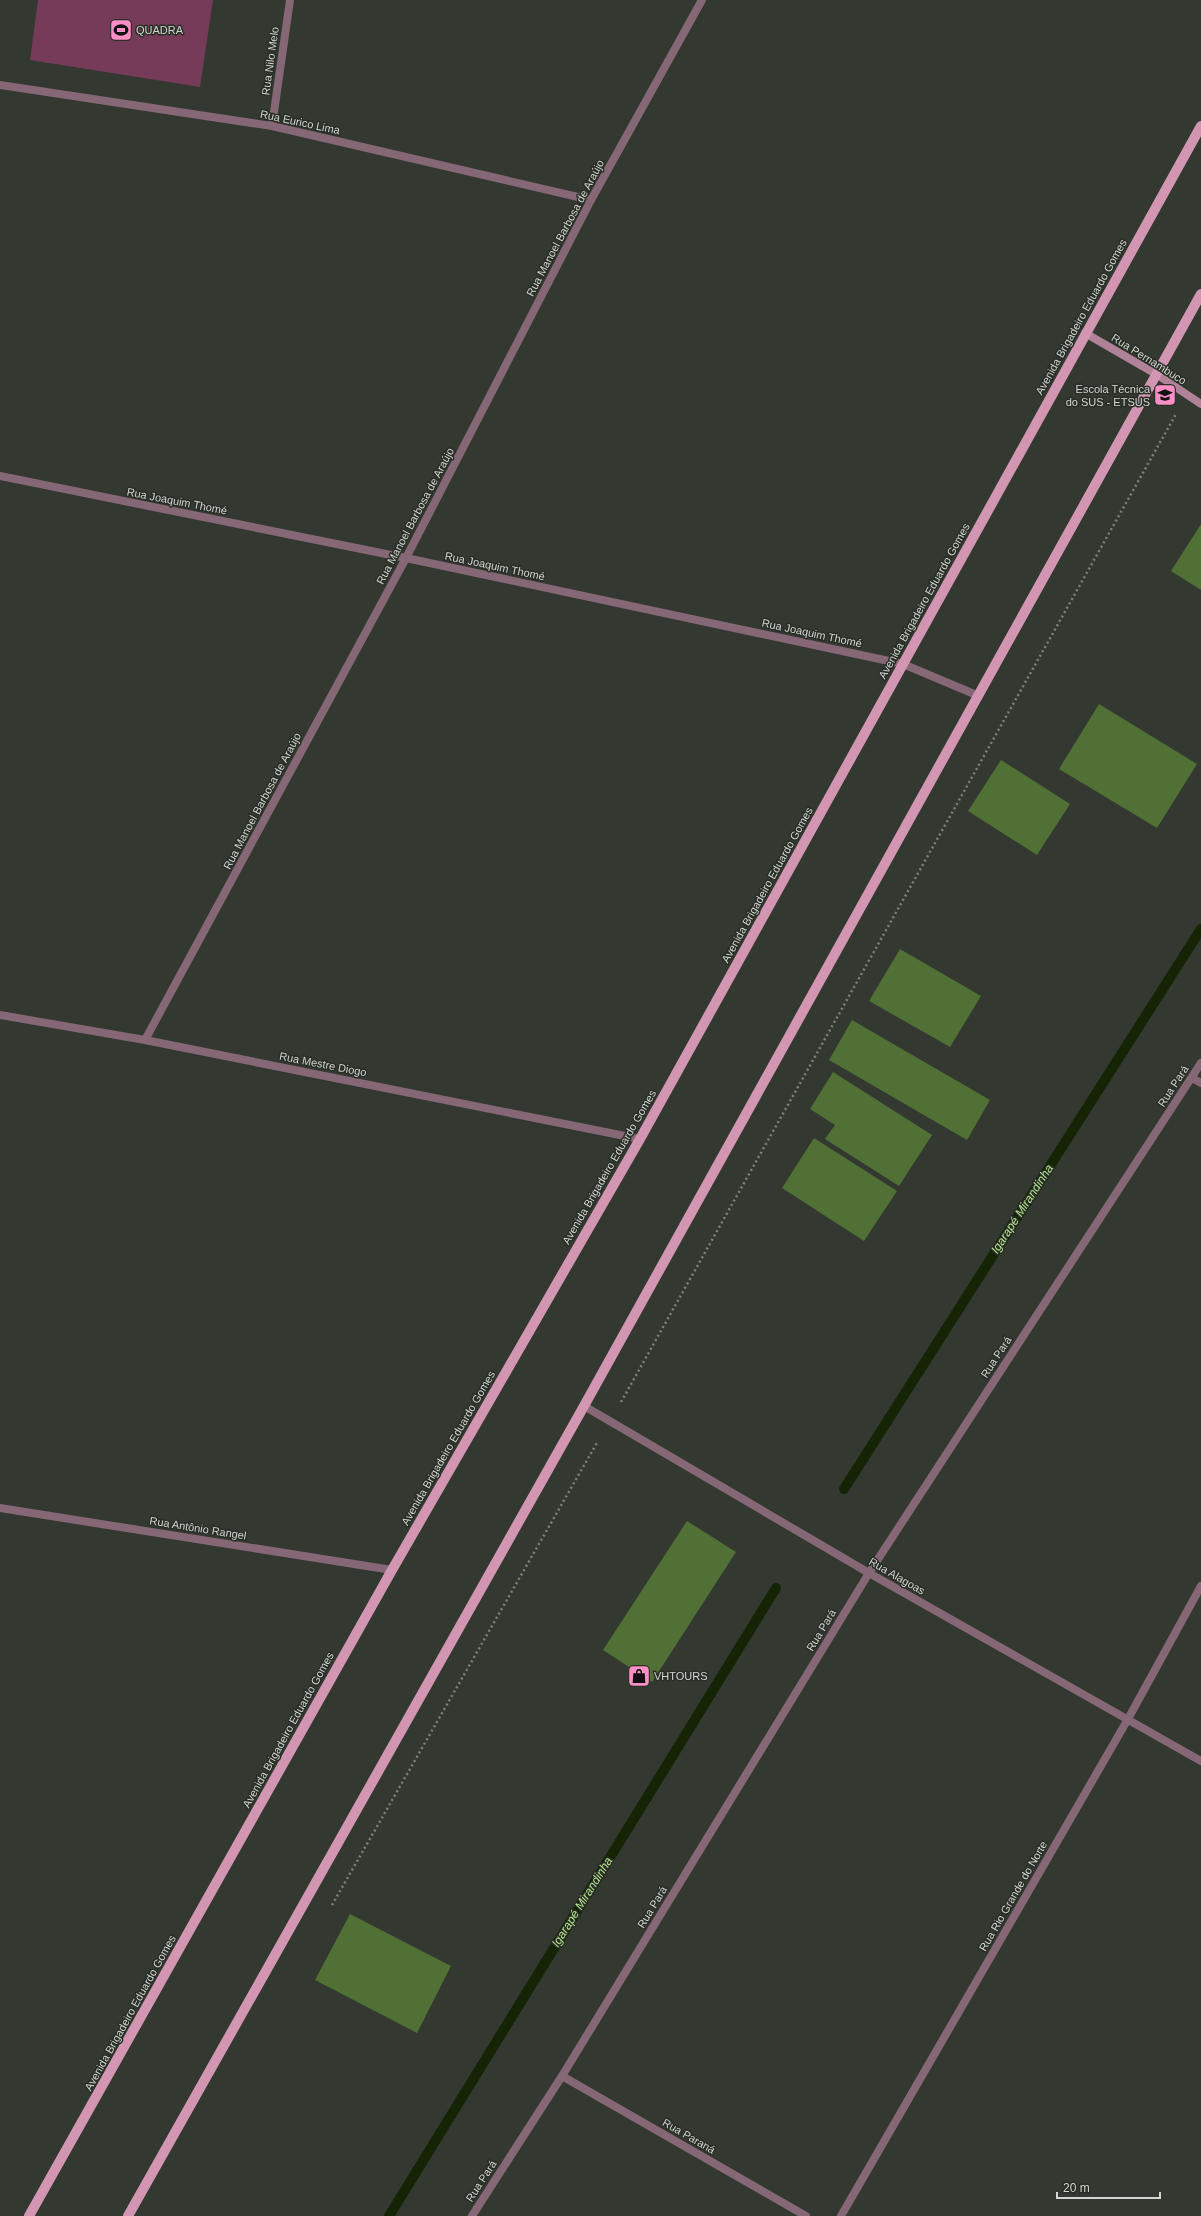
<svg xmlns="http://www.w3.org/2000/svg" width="1201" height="2216" viewBox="0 0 1201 2216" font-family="Helvetica,sans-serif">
<rect width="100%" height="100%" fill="#333830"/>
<path fill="#753b59" d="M 38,0 L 213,0 L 200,87 L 30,60 Z"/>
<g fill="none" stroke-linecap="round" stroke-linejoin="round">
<path stroke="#142405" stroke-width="10" d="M 844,1489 L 1201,929
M 389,2216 L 776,1588"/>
</g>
<path fill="#507035" d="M 1201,524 L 1201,590 L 1171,571 Z
M 1099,704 L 1197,764 L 1157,828 L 1059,769 Z
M 1001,760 L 1070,804 L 1037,855 L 968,811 Z
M 900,949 L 981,996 L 950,1047 L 869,1001 Z
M 852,1020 L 990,1100 L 967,1140 L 829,1060 Z
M 833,1072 L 932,1135 L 899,1186 L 825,1139 L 835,1125 L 810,1109 Z
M 814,1138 L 897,1191 L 864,1241 L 782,1188 Z
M 687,1521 L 736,1552 L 652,1682 L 603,1650 Z
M 350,1914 L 451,1966 L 417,2033 L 315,1980 Z"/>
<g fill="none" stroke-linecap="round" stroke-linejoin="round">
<path stroke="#7d817a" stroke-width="2.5" stroke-dasharray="2 3" stroke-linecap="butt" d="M 621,1402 L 1176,414
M 332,1905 L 598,1441"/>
<path stroke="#856775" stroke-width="8" d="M 0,85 L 272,126 L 591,200
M 272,126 L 290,0
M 0,476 L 406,558 L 903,664 L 979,696
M 0,1015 L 145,1040 L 640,1139
M 145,1040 L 406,558 L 591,200 L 702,0
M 1192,1078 L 1201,1083
M 584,1406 L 869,1573 L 1201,1761
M 0,1508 L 392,1570
M 562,2076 L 806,2216
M 472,2216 L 562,2076 L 869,1573 L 1201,1063
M 841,2216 L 1128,1719 L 1201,1586"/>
<path stroke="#b08298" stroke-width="8" d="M 1085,333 L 1156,374 L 1201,404"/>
<path stroke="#d296b2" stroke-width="10" d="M 29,2216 L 392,1570 L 640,1139 L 1201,126
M 128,2216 L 584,1406 L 1201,294"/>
</g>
<defs>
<g id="stadium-square" transform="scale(1.15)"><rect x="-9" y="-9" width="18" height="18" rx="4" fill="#fb8fc5" stroke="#292e26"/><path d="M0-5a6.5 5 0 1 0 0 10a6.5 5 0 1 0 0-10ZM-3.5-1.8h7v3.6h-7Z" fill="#111"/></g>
<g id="university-square" transform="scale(1.15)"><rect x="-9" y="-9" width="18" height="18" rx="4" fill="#fb8fc5" stroke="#292e26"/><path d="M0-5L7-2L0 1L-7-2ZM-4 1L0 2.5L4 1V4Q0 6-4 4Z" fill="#111"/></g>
<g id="shop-square" transform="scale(1.15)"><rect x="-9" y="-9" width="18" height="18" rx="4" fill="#fb8fc5" stroke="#292e26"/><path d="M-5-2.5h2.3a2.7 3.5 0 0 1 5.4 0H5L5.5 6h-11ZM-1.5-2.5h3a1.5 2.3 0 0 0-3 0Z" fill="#111"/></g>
</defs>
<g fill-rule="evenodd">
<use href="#stadium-square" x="121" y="30"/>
<use href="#university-square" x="1165" y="395"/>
<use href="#shop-square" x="639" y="1676"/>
</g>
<g text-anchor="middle" stroke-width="3" stroke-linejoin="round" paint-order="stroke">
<g font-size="11" fill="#d2d5d0" stroke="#292e26" text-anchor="start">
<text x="136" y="34">QUADRA</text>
<text x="1150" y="393" text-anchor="end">Escola Técnica<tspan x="1150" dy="13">do SUS - ETSUS</tspan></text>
<text x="654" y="1680">VHTOURS</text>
</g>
<g font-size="11" fill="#d2d5d0" stroke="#292e26">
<text transform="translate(270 61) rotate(-82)" y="4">Rua Nilo Melo</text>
<text transform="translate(300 122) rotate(12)" y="4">Rua Eurico Lima</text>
<text transform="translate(565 228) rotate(-62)" y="4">Rua Manoel Barbosa de Araújo</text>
<text transform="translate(1081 317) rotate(-61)" y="4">Avenida Brigadeiro Eduardo Gomes</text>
<text transform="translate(1149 359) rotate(32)" y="4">Rua Pernambuco</text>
<text transform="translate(177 501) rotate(11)" y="4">Rua Joaquim Thomé</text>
<text transform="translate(415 516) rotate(-62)" y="4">Rua Manoel Barbosa de Araújo</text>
<text transform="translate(495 566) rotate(12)" y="4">Rua Joaquim Thomé</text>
<text transform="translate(924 601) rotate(-61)" y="4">Avenida Brigadeiro Eduardo Gomes</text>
<text transform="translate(812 633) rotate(12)" y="4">Rua Joaquim Thomé</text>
<text transform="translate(262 801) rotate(-62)" y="4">Rua Manoel Barbosa de Araújo</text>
<text transform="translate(767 885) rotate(-61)" y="4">Avenida Brigadeiro Eduardo Gomes</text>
<text transform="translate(323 1064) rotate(11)" y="4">Rua Mestre Diogo</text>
<text transform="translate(1173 1086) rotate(-57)" y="4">Rua Pará</text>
<text transform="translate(609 1167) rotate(-60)" y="4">Avenida Brigadeiro Eduardo Gomes</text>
<text transform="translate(996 1357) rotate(-57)" y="4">Rua Pará</text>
<text transform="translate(448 1448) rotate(-60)" y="4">Avenida Brigadeiro Eduardo Gomes</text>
<text transform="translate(198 1528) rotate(9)" y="4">Rua Antônio Rangel</text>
<text transform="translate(897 1576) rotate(30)" y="4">Rua Alagoas</text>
<text transform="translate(821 1630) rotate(-59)" y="4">Rua Pará</text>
<text transform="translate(288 1730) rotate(-61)" y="4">Avenida Brigadeiro Eduardo Gomes</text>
<text transform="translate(1013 1896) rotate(-60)" y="4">Rua Rio Grande do Norte</text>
<text transform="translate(652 1907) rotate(-59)" y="4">Rua Pará</text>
<text transform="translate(130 2013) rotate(-61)" y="4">Avenida Brigadeiro Eduardo Gomes</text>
<text transform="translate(689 2136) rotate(30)" y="4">Rua Paraná</text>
<text transform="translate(481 2181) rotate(-57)" y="4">Rua Pará</text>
</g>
<g font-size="12" font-style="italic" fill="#b6e690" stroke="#292e26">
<text transform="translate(1022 1209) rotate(-57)" y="4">Igarapé Mirandinha</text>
<text transform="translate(582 1902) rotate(-58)" y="4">Igarapé Mirandinha</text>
</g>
</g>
<path d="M1057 2192v6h103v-6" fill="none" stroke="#d2d5d0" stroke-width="2"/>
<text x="1063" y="2192" font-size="12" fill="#d2d5d0" stroke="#292e26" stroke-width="3" paint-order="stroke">20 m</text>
</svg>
